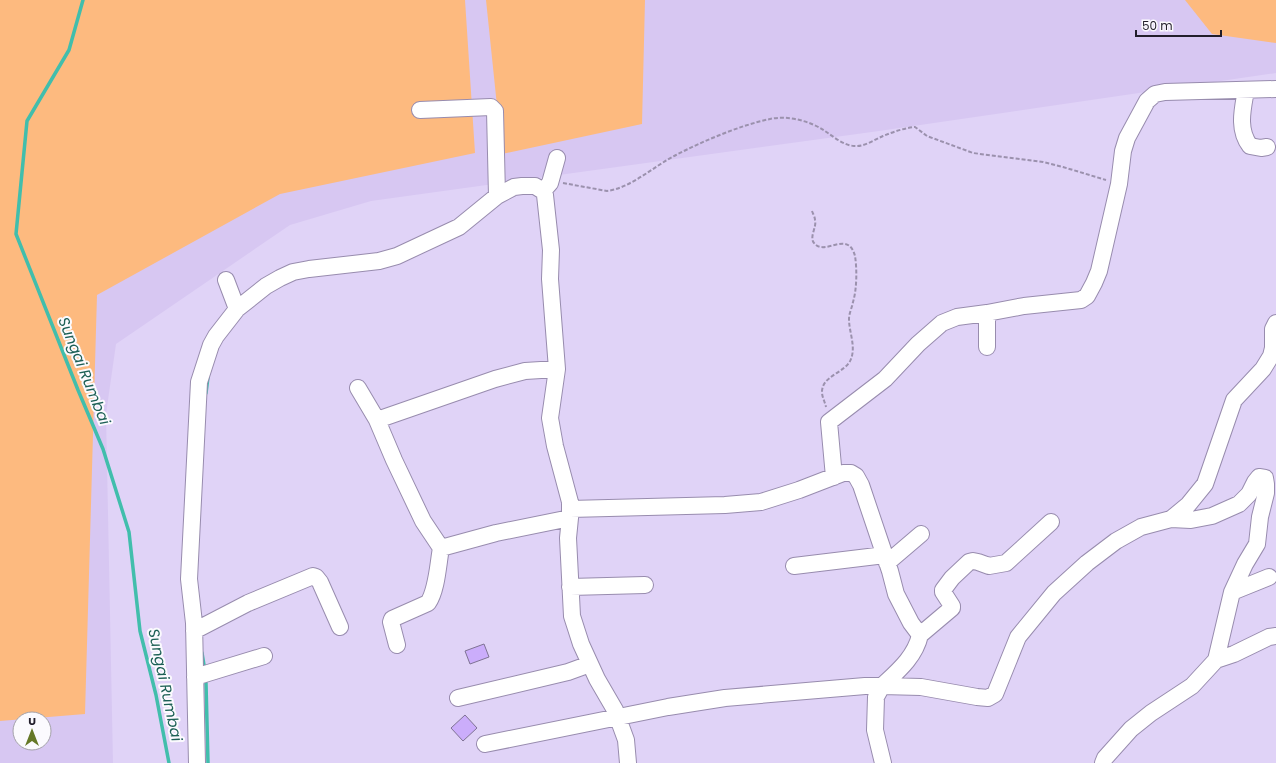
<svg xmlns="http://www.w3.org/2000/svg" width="1276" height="763" viewBox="0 0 1276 763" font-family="Poppins,sans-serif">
<rect width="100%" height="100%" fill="#e0d3f7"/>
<path fill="#d7c7f2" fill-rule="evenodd" d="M 0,0 L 1276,0 L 1276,73 L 879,131 L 371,201 L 290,225 L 116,344 L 106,414 L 113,763 L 0,763 ZM 20,719 L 44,719 L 44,743 L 20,743 Z"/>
<path fill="#fdba7f" d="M 0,0 L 465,0 L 475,153 L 280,194 L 97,295 L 85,714 L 0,721 Z
M 486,0 L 645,0 L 642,124 L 502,154 Z
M 1185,0 L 1276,0 L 1276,43 L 1212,34 Z"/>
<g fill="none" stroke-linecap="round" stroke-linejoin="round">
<path stroke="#41beac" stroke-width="3.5" d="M 83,0 L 69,50 L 27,121 L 16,234 L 78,390 L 103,449 L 129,532 L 140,631 L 156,695 L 169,763
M 206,393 L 208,377
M 202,653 L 204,665
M 206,683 L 208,763"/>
</g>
<path fill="#cbadfb" stroke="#7f7394" d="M 484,644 L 489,657 L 470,664 L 465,651 Z
M 465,715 L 477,728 L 463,741 L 451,728 Z"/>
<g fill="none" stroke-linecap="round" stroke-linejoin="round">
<g stroke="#988cae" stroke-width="18">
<path id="minor" d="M 1246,90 C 1243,108 1237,129 1250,146 L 1261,148 L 1267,147
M 420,110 L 491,107 L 495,111 L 497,196
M 543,191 L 550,183 L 557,158
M 226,280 L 237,309
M 987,313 L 987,347
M 358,388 L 377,420 L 394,460 L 423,521 L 441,548 C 438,564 437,590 428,603 L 392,619 L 391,622 L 397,645
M 377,420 L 495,379 L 525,371 L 557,369
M 834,477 L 829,422 L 885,379 L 918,344 L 942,323 L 957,317 L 987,313 L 1024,306 L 1081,300 L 1087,296 L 1094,283 L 1099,271 L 1119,184 L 1123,151 L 1127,138 L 1147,101 L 1155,94 L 1165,92 L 1276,89
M 570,509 L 725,505 L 761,502 L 799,490 L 843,473 L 851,473 L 856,476 L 861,485 L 890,571 L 896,594 L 911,623 L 920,635 C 915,657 898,671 882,686
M 1171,519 L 1188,505 L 1205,484 L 1234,400 L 1263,369 L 1271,356 L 1273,348 L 1273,329 L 1276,323
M 441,548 L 496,533 L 570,518
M 887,563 L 921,534
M 794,566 L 885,555
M 570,587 L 645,585
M 1232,592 L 1269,577
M 194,631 L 248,603 L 313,576 L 316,577 L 320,582 L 340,627
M 920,635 L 952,608 L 952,606 L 943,592 L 943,590 L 952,578 L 969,562 L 973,561 L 978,562 L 989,566 L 1006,563 L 1051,522
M 195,677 L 264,656
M 882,686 L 921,687 L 977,697 L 988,698 L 995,694 L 1018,637 L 1054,593 L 1087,563 L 1116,541 L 1141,527 L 1171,519 L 1191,520 L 1212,516 L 1239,504 L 1249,494 L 1255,482 L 1259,477 L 1265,478 L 1266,484 L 1266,493 L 1260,517 L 1257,544 L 1245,564 L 1232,592 L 1216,660
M 458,698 L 568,672 L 590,664
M 485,744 L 668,707 L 725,698 L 865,686 L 882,686 L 876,697 L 875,730 L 883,763
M 197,763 L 194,623 L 189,579 L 199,382 L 211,345 L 216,336 L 237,309 L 266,286 L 280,278 L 293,272 L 309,269 L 379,261 L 397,256 L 459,227 L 497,196 L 514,187 L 522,186 L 535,186 L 543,191 L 545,195 L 551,250 L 550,279 L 557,369 L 550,418 L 555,446 L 570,502 L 570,518 L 568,538 L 572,616 L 581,644 L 597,679 L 615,710 L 626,740 L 628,763
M 1103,763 L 1105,758 L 1131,729 L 1151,713 L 1192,686 L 1216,660 L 1234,654 L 1269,637 L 1276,636"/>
</g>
<path stroke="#9b91ad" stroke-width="2" stroke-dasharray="4 2" stroke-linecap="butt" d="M 563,183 L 607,191 C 631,188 654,166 676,155 C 703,141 741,125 770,119 C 788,115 810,121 825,131 C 834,137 843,145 854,146 C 864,147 874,140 883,136 C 893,132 904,128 915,127 L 927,136 L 973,153 L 1043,162 L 1063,167 L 1106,180
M 812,211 C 813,214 815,217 815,220 C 817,227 809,237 814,243 C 825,257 848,229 855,256 C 857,268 857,289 853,302 C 852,308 849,313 849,319 C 849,332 856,346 851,359 C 846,373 822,375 822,392 C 822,397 825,402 826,407"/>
<use href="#minor" stroke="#fff" stroke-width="16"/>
</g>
<g text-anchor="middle" stroke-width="4" stroke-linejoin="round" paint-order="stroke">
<g font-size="15" font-style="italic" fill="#1d6056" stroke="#fbfafe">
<text transform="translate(84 371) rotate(68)" y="5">Sungai Rumbai</text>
<text transform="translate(165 685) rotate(78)" y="5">Sungai Rumbai</text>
</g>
</g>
<g transform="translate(32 731)"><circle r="19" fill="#fbfafe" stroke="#a4a2aa"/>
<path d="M0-3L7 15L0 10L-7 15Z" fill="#657827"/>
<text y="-6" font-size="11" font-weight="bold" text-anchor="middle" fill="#221e2b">U</text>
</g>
<path d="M1136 30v6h85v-6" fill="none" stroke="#221e2b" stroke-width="2"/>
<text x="1142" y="30" font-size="12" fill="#221e2b" stroke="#fbfafe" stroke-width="3" paint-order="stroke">50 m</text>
</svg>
